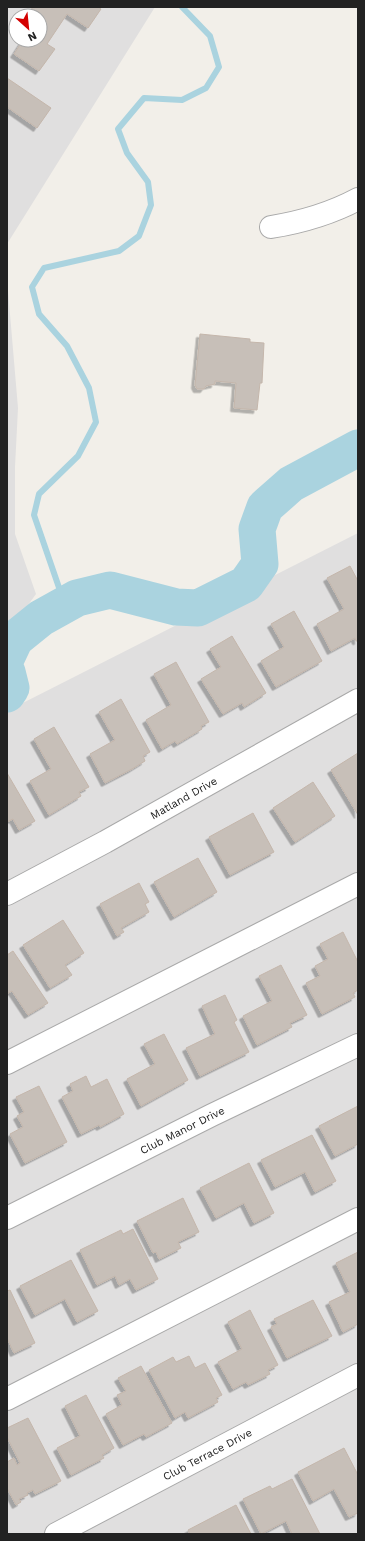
<svg xmlns="http://www.w3.org/2000/svg" width="365" height="1541" viewBox="0 0 365 1541" font-family="'Work Sans',sans-serif">
<defs>
<filter id="shadow"><feDropShadow dx="-3.5" dy="3.5" stdDeviation="0" flood-color="#0004"/></filter>
</defs>
<rect width="100%" height="100%" fill="#f2efe9"/>
<path fill="#e0dfdf" fill-rule="evenodd" d="M 7,7 L 155,7 L 7,244 ZM 16,16 L 40,16 L 40,40 L 16,40 Z
M 7,279 L 18,408 L 15,467 L 15,534 L 36,594 L 7,634 Z
M 358,533 L 358,1534 L 7,1534 L 7,711 Z"/>
<g fill="none" stroke-linecap="round" stroke-linejoin="round">
<path stroke="#aad3df" stroke-width="6" d="M 65,605 L 34,515 L 39,494 L 78,456 L 96,422 L 89,388 L 67,346 L 39,314 L 32,287 L 44,268 L 119,251 L 139,236 L 151,205 L 148,182 L 127,153 L 118,129 L 144,98 L 182,100 L 206,88 L 219,67 L 210,36 L 182,7"/>
<path stroke="#aad3df" stroke-width="37" d="M 7,656 L 15,639 L 41,618 L 77,598 L 110,590 L 176,607 L 198,608 L 246,584 L 260,564 L 257,529 L 265,507 L 291,484 L 358,448
M 7,672 L 11,688 L 7,694"/>
</g>
<path fill="#c7bfb8" stroke="#c4b6ab" filter="url(#shadow)" d="M 33,7 L 98,7 L 101,9 L 88,28 L 67,14 L 47,44 L 55,49 L 39,71 L 14,54 L 23,40 L 40,40 L 40,16 L 26,16 Z
M 7,78 L 51,108 L 37,128 L 7,107 Z
M 200,334 L 250,339 L 250,342 L 264,343 L 262,383 L 260,383 L 257,410 L 234,408 L 236,383 L 215,381 L 215,384 L 206,386 L 204,389 L 197,389 L 195,385 Z
M 350,566 L 358,581 L 358,641 L 356,641 L 355,638 L 331,651 L 317,624 L 344,609 L 327,578 Z
M 294,611 L 322,661 L 276,687 L 261,661 L 284,647 L 271,624 Z
M 232,636 L 266,693 L 244,707 L 242,703 L 223,714 L 201,679 L 221,667 L 210,649 Z
M 176,662 L 209,722 L 201,726 L 202,729 L 177,744 L 175,741 L 162,749 L 146,720 L 171,705 L 154,674 Z
M 121,699 L 150,752 L 143,756 L 145,761 L 132,769 L 105,783 L 90,754 L 115,740 L 99,712 Z
M 54,727 L 89,787 L 79,792 L 81,796 L 49,815 L 30,781 L 51,769 L 34,739 Z
M 358,753 L 358,815 L 331,770 Z
M 7,773 L 35,821 L 19,830 L 13,819 L 7,822 Z
M 313,782 L 335,816 L 295,842 L 273,808 Z
M 253,813 L 274,852 L 230,875 L 209,837 Z
M 198,858 L 217,892 L 174,917 L 154,882 Z
M 139,883 L 149,902 L 145,904 L 149,912 L 121,928 L 124,932 L 117,936 L 100,904 Z
M 63,920 L 84,953 L 65,965 L 72,975 L 50,988 L 23,945 Z
M 343,932 L 358,962 L 358,990 L 353,993 L 355,997 L 322,1014 L 306,983 L 320,976 L 315,966 L 328,959 L 320,944 Z
M 13,951 L 48,1003 L 28,1015 L 12,991 L 7,994 L 7,955 Z
M 281,965 L 307,1015 L 290,1023 L 292,1027 L 257,1045 L 243,1016 L 272,1001 L 259,976 Z
M 225,995 L 237,1020 L 234,1022 L 249,1052 L 200,1076 L 186,1048 L 215,1034 L 202,1006 Z
M 164,1034 L 188,1080 L 141,1106 L 127,1079 L 155,1064 L 144,1044 Z
M 86,1076 L 91,1087 L 107,1079 L 124,1114 L 100,1127 L 99,1125 L 81,1134 L 62,1097 L 73,1091 L 70,1084 Z
M 39,1086 L 67,1142 L 25,1163 L 10,1134 L 23,1127 L 17,1116 L 24,1112 L 16,1097 Z
M 358,1106 L 358,1144 L 335,1156 L 319,1126 Z
M 312,1135 L 336,1181 L 315,1192 L 305,1172 L 275,1187 L 261,1160 Z
M 249,1163 L 274,1213 L 254,1223 L 244,1203 L 216,1218 L 200,1188 Z
M 183,1198 L 199,1232 L 178,1242 L 181,1248 L 159,1259 L 156,1252 L 153,1253 L 137,1221 Z
M 133,1229 L 158,1279 L 136,1290 L 130,1279 L 119,1285 L 115,1276 L 97,1285 L 80,1250 L 121,1230 L 123,1234 Z
M 358,1252 L 358,1324 L 343,1332 L 329,1302 L 350,1292 L 336,1263 Z
M 71,1260 L 98,1311 L 77,1322 L 65,1299 L 35,1315 L 20,1286 Z
M 10,1290 L 35,1343 L 14,1353 L 7,1338 L 7,1291 Z
M 313,1300 L 332,1336 L 287,1358 L 271,1327 L 277,1324 L 274,1319 Z
M 250,1310 L 278,1365 L 268,1370 L 270,1374 L 248,1385 L 246,1382 L 233,1389 L 218,1362 L 242,1349 L 228,1322 Z
M 189,1356 L 195,1368 L 205,1363 L 222,1395 L 216,1398 L 218,1402 L 188,1418 L 185,1412 L 175,1418 L 149,1370 L 173,1357 L 176,1362 Z
M 141,1366 L 172,1423 L 146,1437 L 144,1434 L 123,1445 L 106,1414 L 122,1405 L 117,1395 L 126,1391 L 118,1378 Z
M 86,1395 L 114,1448 L 102,1455 L 104,1458 L 71,1475 L 57,1448 L 80,1436 L 65,1406 Z
M 28,1418 L 61,1481 L 35,1494 L 33,1490 L 27,1493 L 28,1495 L 19,1499 L 21,1502 L 16,1505 L 7,1488 L 7,1462 L 14,1458 L 17,1465 L 20,1463 L 7,1437 L 7,1428 Z
M 344,1448 L 358,1475 L 358,1513 L 349,1517 L 334,1489 L 313,1501 L 298,1472 Z
M 292,1479 L 320,1534 L 292,1534 L 286,1521 L 261,1534 L 243,1499 L 270,1486 L 272,1489 Z
M 236,1505 L 251,1534 L 190,1534 L 188,1530 Z"/>
<g fill="none" stroke-linecap="round" stroke-linejoin="round">
<g stroke="#a9a9a9" stroke-width="24">
<g id="minor">
<path d="M 271,227 C 302,222 330,214 358,199"/>
<path id="s1" d="M 7,894 L 105,842 L 358,700"/>
<path d="M 7,1063 L 358,884"/>
<path id="s2" d="M 7,1218 L 212,1115 L 358,1045"/>
<path d="M 7,1399 L 358,1219"/>
<path id="s3" d="M 56,1534 L 358,1375"/>
</g>
</g>
<use href="#minor" stroke="#fff" stroke-width="22"/>
</g>
<g text-anchor="middle" stroke-width="4" stroke-linejoin="round" paint-order="stroke">
<g font-size="11" fill="#222" stroke="#fff">
<text dy="4" stroke="none"><textPath href="#s1" startOffset="201">Matland Drive</textPath></text>
<text dy="4" stroke="none"><textPath href="#s2" startOffset="196">Club Manor Drive</textPath></text>
<text dy="4" stroke="none"><textPath href="#s3" startOffset="171">Club Terrace Drive</textPath></text>
</g>
</g>
<rect width="365" height="1541" fill="none" stroke="#222222" stroke-width="16"/>
<g transform="translate(28 28) rotate(153)"><circle r="19" fill="#ffffff" stroke="#a7a7a7"/>
<path d="M0-3L7 15L0 10L-7 15Z" fill="#d40000"/>
<text y="-6" font-size="11" font-weight="bold" text-anchor="middle" fill="#222222">N</text>
</g>
</svg>
